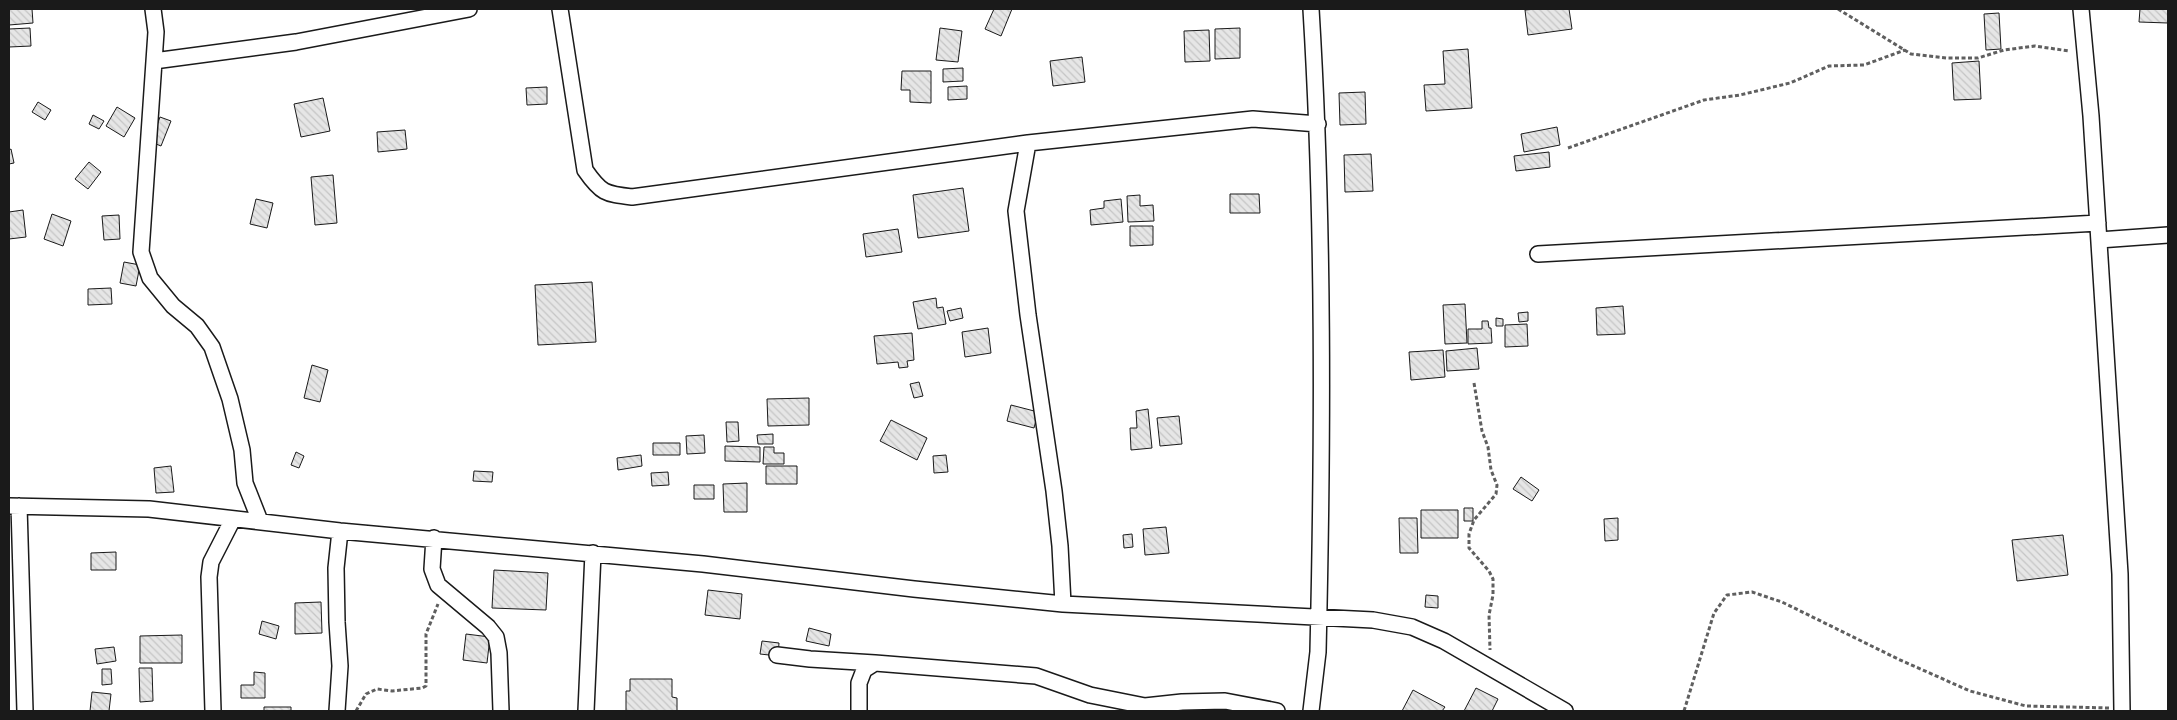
<svg xmlns="http://www.w3.org/2000/svg" width="2177" height="720" viewBox="0 0 2177 720" font-family="Merriweather,serif">
<defs>
<pattern id="building-back-hatch" width="6" height="6" patternUnits="userSpaceOnUse" patternTransform="scale(1.25)"><rect width="6" height="6" fill="#e6e6e6"/><path d="M-1 5l2 2M0 0l6 6M5-1l2 2" fill="none" stroke="#c5c5c5"/></pattern>
</defs>
<rect width="100%" height="100%" fill="#fff"/>
<path fill="url(#building-back-hatch)" stroke="#1a1a1a" d="M 9,9 L 32,9 L 33,23 L 9,25 Z
M 994,9 L 1012,9 L 1001,36 L 985,29 Z
M 1537,9 L 1569,9 L 1572,29 L 1528,35 L 1525,10 Z
M 2140,9 L 2168,9 L 2168,23 L 2139,22 Z
M 1999,13 L 2001,49 L 1986,50 L 1984,14 Z
M 30,28 L 31,46 L 9,47 L 9,29 Z
M 940,28 L 962,31 L 958,62 L 936,60 Z
M 1240,28 L 1240,58 L 1215,59 L 1215,29 Z
M 1209,30 L 1210,61 L 1185,62 L 1184,31 Z
M 1468,49 L 1472,108 L 1426,111 L 1424,85 L 1445,84 L 1443,51 Z
M 1082,57 L 1085,82 L 1053,86 L 1050,61 Z
M 1979,61 L 1981,99 L 1954,100 L 1952,63 Z
M 963,68 L 963,81 L 943,82 L 943,69 Z
M 902,71 L 931,71 L 931,103 L 910,102 L 910,90 L 901,90 Z
M 967,86 L 967,99 L 948,100 L 948,87 Z
M 547,87 L 547,104 L 527,105 L 526,88 Z
M 1365,92 L 1366,124 L 1340,125 L 1339,93 Z
M 323,98 L 330,131 L 301,137 L 294,104 Z
M 38,102 L 51,110 L 45,120 L 32,112 Z
M 117,107 L 135,118 L 124,137 L 106,126 Z
M 93,115 L 104,121 L 99,129 L 89,124 Z
M 160,117 L 171,121 L 161,146 L 151,142 Z
M 1557,127 L 1560,145 L 1524,152 L 1521,134 Z
M 405,130 L 407,149 L 378,152 L 377,132 Z
M 11,149 L 14,163 L 9,164 L 9,150 Z
M 1549,152 L 1550,167 L 1516,171 L 1514,156 Z
M 1371,154 L 1373,191 L 1345,192 L 1344,155 Z
M 89,162 L 101,172 L 88,189 L 75,179 Z
M 333,175 L 337,223 L 315,225 L 311,177 Z
M 963,188 L 969,231 L 918,238 L 913,195 Z
M 1230,194 L 1259,194 L 1260,213 L 1230,213 Z
M 1140,195 L 1140,206 L 1153,205 L 1154,221 L 1128,222 L 1127,196 Z
M 256,199 L 273,203 L 267,228 L 250,224 Z
M 1121,199 L 1123,222 L 1091,225 L 1090,210 L 1104,208 L 1104,201 Z
M 23,210 L 26,237 L 9,239 L 9,212 Z
M 52,214 L 71,221 L 63,246 L 44,239 Z
M 119,215 L 120,239 L 104,240 L 102,216 Z
M 1130,226 L 1153,226 L 1153,245 L 1130,246 Z
M 898,229 L 902,252 L 866,257 L 863,234 Z
M 124,262 L 140,265 L 136,286 L 120,283 Z
M 592,282 L 596,342 L 538,345 L 535,285 Z
M 111,288 L 112,304 L 88,305 L 88,289 Z
M 936,298 L 937,308 L 943,307 L 946,324 L 918,329 L 913,302 Z
M 1465,304 L 1467,343 L 1445,344 L 1443,305 Z
M 1623,306 L 1625,334 L 1597,335 L 1596,308 Z
M 961,308 L 963,318 L 950,321 L 947,311 Z
M 1528,312 L 1528,321 L 1519,322 L 1518,313 Z
M 1496,318 L 1503,319 L 1503,326 L 1496,326 Z
M 1482,321 L 1488,321 L 1489,328 L 1491,328 L 1492,343 L 1468,344 L 1468,329 L 1482,329 Z
M 1527,324 L 1528,346 L 1505,347 L 1505,325 Z
M 988,328 L 991,353 L 965,357 L 962,332 Z
M 912,333 L 914,360 L 907,361 L 908,367 L 899,368 L 898,362 L 877,364 L 874,336 Z
M 1477,348 L 1479,369 L 1447,371 L 1446,351 Z
M 1443,350 L 1445,377 L 1411,380 L 1409,352 Z
M 312,365 L 328,370 L 320,402 L 304,398 Z
M 919,382 L 923,396 L 914,398 L 910,384 Z
M 809,398 L 809,425 L 768,426 L 767,399 Z
M 1011,405 L 1038,412 L 1034,428 L 1007,421 Z
M 1148,409 L 1152,448 L 1131,450 L 1130,428 L 1137,428 L 1136,411 Z
M 1179,416 L 1182,444 L 1160,446 L 1157,418 Z
M 891,420 L 927,438 L 917,460 L 880,441 Z
M 726,422 L 738,422 L 739,441 L 727,442 Z
M 773,434 L 773,444 L 758,444 L 757,435 Z
M 704,435 L 705,453 L 687,454 L 686,436 Z
M 653,443 L 680,443 L 680,455 L 653,455 Z
M 725,446 L 760,447 L 760,462 L 725,461 Z
M 764,447 L 774,447 L 774,453 L 784,453 L 784,464 L 763,464 Z
M 296,452 L 304,456 L 299,468 L 291,465 Z
M 641,455 L 642,466 L 618,470 L 617,458 Z
M 946,455 L 948,472 L 934,473 L 933,456 Z
M 171,466 L 174,492 L 156,493 L 154,468 Z
M 766,466 L 797,466 L 797,484 L 766,484 Z
M 474,471 L 493,472 L 492,482 L 473,481 Z
M 668,472 L 669,485 L 652,486 L 651,473 Z
M 1521,477 L 1539,490 L 1532,501 L 1513,489 Z
M 747,483 L 747,512 L 724,512 L 723,484 Z
M 694,485 L 714,485 L 714,499 L 694,499 Z
M 1464,508 L 1473,508 L 1473,521 L 1464,521 Z
M 1421,510 L 1458,510 L 1458,538 L 1421,538 Z
M 1399,518 L 1417,518 L 1418,553 L 1400,553 Z
M 1618,518 L 1618,540 L 1605,541 L 1604,519 Z
M 1166,527 L 1169,553 L 1145,555 L 1143,529 Z
M 1132,534 L 1133,547 L 1124,548 L 1123,535 Z
M 2063,535 L 2068,575 L 2017,581 L 2012,540 Z
M 116,552 L 116,570 L 91,570 L 91,553 Z
M 494,570 L 548,573 L 546,610 L 492,608 Z
M 708,590 L 742,594 L 740,619 L 705,615 Z
M 1426,595 L 1438,596 L 1438,608 L 1425,607 Z
M 321,602 L 322,633 L 295,634 L 295,603 Z
M 262,621 L 279,626 L 276,639 L 259,634 Z
M 809,628 L 831,634 L 829,646 L 806,641 Z
M 466,634 L 490,637 L 487,663 L 463,660 Z
M 182,635 L 182,663 L 140,663 L 140,636 Z
M 762,641 L 779,643 L 778,656 L 760,654 Z
M 114,647 L 116,661 L 97,664 L 95,649 Z
M 139,668 L 152,668 L 153,701 L 140,702 Z
M 102,669 L 111,669 L 112,684 L 102,685 Z
M 254,672 L 265,673 L 265,698 L 241,698 L 241,685 L 254,685 Z
M 630,679 L 672,679 L 672,697 L 677,698 L 677,711 L 626,711 L 626,691 L 630,691 Z
M 1476,688 L 1498,699 L 1492,711 L 1464,711 Z
M 1413,690 L 1445,707 L 1442,711 L 1402,711 Z
M 92,692 L 111,694 L 109,711 L 90,711 Z
M 264,707 L 291,707 L 291,711 L 264,711 Z"/>
<g fill="none" stroke-linecap="round" stroke-linejoin="round">
<g stroke="#1a1a1a" stroke-width="18">
<path id="street" d="M 153,9 L 156,32 L 141,252 L 150,278 L 173,306 L 197,326 L 212,347 L 230,399 L 242,450 L 245,483 L 260,521
M 560,9 L 585,170 C 601,193 605,194 632,197 L 1028,143 L 1253,119 L 1318,124
M 2081,9 L 2091,116 L 2120,574 L 2122,711
M 154,61 L 296,42 L 469,9
M 1028,143 L 1016,211 L 1028,315 L 1054,491 L 1060,546 L 1063,604
M 2099,240 L 2168,235
M 1538,254 L 2098,223
M 9,506 L 149,509 L 340,531 L 703,564 L 914,589 L 1063,604 L 1373,620 L 1412,627 L 1444,641 L 1565,711
M 19,506 L 25,711
M 434,538 L 432,569 L 438,585 L 488,627 L 496,637 L 499,653 L 501,711
M 777,655 L 810,659 L 875,663
M 213,711 L 209,577 L 211,562 L 233,519
M 337,711 L 340,666 L 337,622 L 336,568 L 340,531
M 586,711 L 593,553
M 859,711 L 859,683 L 864,670 L 875,663 L 1036,676 L 1090,695 L 1145,706 L 1182,702 L 1225,701 L 1277,711
M 1311,711 L 1318,652 C 1323,437 1324,223 1311,9"/>
</g>
<path stroke="#5f5f5f" stroke-width="3" stroke-dasharray="4 2.5" stroke-linecap="butt" d="M 1838,9 L 1911,54 L 1947,58 L 1978,58 L 2004,50 L 2035,46 L 2069,51
M 1568,148 L 1704,100 L 1740,95 L 1790,83 L 1829,66 L 1864,65 L 1905,50
M 1474,383 L 1482,431 L 1488,447 L 1491,470 L 1497,485 L 1496,494 L 1474,520 L 1469,534 L 1469,548 L 1489,571 L 1493,579 L 1493,595 L 1489,615 L 1490,650
M 356,711 L 366,694 L 377,689 L 392,691 L 422,688 L 426,686 L 426,634 L 438,604
M 1684,711 L 1714,613 L 1727,595 L 1752,592 L 1782,602 L 1898,659 L 1970,691 L 2026,706 L 2109,708"/>
<use href="#street" stroke="#fff" stroke-width="15"/>
</g>
<rect width="2177" height="720" fill="none" stroke="#1a1a1a" stroke-width="20"/>
</svg>
